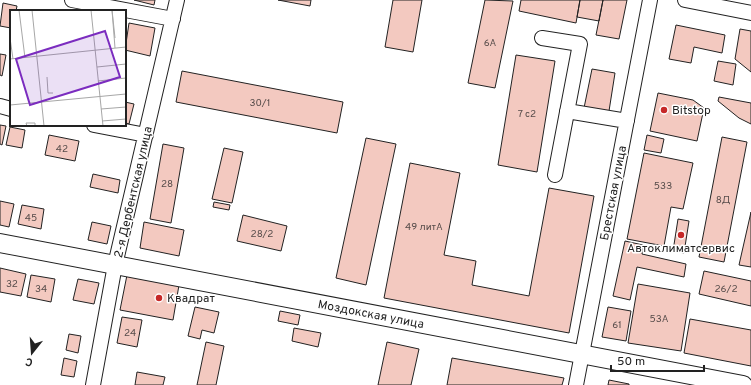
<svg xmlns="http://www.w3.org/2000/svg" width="751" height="385" viewBox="0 0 751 385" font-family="Overpass,sans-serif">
<rect width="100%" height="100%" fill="#fff"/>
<path fill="#f3c9c0" stroke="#222" d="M 134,0 L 155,0 L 154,5 Z
M 278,0 L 311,0 L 310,6 Z
M 393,0 L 422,0 L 413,52 L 385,47 Z
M 485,0 L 513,1 L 495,88 L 468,83 Z
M 521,0 L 580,0 L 576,23 L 519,11 Z
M 580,0 L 603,0 L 599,21 L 577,17 Z
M 603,0 L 627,0 L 619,39 L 596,35 Z
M 3,3 L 17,6 L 16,11 L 11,11 L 11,28 L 0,26 Z
M 129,23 L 155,28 L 150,56 L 125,50 Z
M 676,25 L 725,35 L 722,53 L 694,47 L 691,63 L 669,59 Z
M 740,29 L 751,31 L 751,72 L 735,59 Z
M 0,54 L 6,55 L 2,76 L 0,75 Z
M 516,55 L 555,61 L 537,172 L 498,165 Z
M 718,61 L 736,64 L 733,85 L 714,81 Z
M 592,69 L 615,73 L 609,111 L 584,108 Z
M 182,71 L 343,102 L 337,133 L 176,102 Z
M 658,93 L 693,100 L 704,108 L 697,141 L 650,131 Z
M 719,97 L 751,103 L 751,124 L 739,118 L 718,101 Z
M 125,102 L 134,104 L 129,124 L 125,123 Z
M 0,125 L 6,126 L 2,145 L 0,144 Z
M 10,127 L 25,130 L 22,148 L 6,145 Z
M 49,135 L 79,141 L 75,161 L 45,155 Z
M 647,135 L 664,139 L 661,153 L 644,150 Z
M 722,137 L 747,142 L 724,262 L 699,257 Z
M 366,138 L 396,144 L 366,285 L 336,278 Z
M 163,144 L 184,148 L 171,223 L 150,219 Z
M 224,148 L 243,152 L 232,203 L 212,199 Z
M 644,153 L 693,163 L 683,209 L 671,207 L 664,246 L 627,239 Z
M 410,163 L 460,173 L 444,255 L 476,261 L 472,285 L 529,296 L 549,188 L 594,196 L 569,333 L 384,298 Z
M 93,174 L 120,180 L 118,193 L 90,187 Z
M 0,201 L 14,204 L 9,227 L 0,225 Z
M 214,202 L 230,205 L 229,210 L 213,207 Z
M 22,205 L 44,209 L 41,229 L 18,224 Z
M 751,212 L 751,267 L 739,265 Z
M 243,215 L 287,226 L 281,251 L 237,241 Z
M 678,219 L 689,221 L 684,253 L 673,251 Z
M 92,222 L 111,226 L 107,244 L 88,240 Z
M 144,222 L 184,230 L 179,256 L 140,248 Z
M 625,241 L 643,245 L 642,254 L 686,264 L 684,277 L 637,267 L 630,300 L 613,296 Z
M 0,268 L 26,274 L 21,296 L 0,292 Z
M 704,271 L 751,281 L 751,306 L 699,294 Z
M 31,275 L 55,279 L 51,302 L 27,297 Z
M 127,275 L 179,285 L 173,320 L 120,310 Z
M 78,279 L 99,283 L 94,304 L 73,300 Z
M 638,284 L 690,293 L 681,351 L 628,343 Z
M 195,307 L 219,312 L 214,333 L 202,330 L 200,339 L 188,336 Z
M 608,307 L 631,311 L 626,341 L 602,337 Z
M 280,311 L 300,315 L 298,325 L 278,321 Z
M 122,317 L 142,320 L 137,347 L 117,343 Z
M 690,319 L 751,330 L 751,366 L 684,353 Z
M 294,328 L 321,333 L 318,347 L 292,341 Z
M 69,334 L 81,336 L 78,353 L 66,350 Z
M 206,342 L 224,346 L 216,385 L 197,385 Z
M 387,342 L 419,349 L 411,385 L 378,385 Z
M 64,358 L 77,361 L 74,377 L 61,375 Z
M 452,358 L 564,378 L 562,385 L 447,385 Z
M 137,372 L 165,377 L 163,385 L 135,385 Z
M 609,380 L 629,384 L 629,385 L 608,385 Z"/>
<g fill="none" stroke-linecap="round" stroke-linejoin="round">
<g stroke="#222" stroke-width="16">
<path id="minor" d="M 72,0 L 173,19
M 685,0 L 751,13
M 542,38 L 580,44 L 555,175
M 0,106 L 11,109
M 567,111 L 627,121
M 94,125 L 146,135
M 93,385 L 115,265 L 177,0
M 576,385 L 650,0"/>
</g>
<g stroke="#222" stroke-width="20">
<path id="major" d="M 0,243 L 743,385"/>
</g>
<use href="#minor" stroke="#fff" stroke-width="14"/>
<use href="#major" stroke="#fff" stroke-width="18"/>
</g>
<g fill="#c62828" stroke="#fff" stroke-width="1.5">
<circle cx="664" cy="110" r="4"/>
<circle cx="681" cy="235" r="4"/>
<circle cx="159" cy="298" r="4"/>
</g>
<g text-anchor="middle" stroke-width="3" stroke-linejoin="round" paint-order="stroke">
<g font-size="10" fill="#564c4a">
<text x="490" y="46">6А</text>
<text x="260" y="106">30/1</text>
<text x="527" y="117">7 с2</text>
<text x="62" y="152">42</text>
<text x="167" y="187">28</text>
<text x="663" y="189">53З</text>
<text x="723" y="203">8Д</text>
<text x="31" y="221">45</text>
<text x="424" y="230">49 литА</text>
<text x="262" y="237">28/2</text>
<text x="12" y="287">32</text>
<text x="41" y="292">34</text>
<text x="726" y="292">26/2</text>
<text x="659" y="322">53А</text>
<text x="617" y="328">61</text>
<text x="130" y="336">24</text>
</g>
<g font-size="12" fill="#222" stroke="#fff" text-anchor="start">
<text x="672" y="114">Bitstop</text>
<text x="681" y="252" text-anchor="middle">Автоклиматсервис</text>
<text x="167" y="302">Квадрат</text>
</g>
<g font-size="12" fill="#222" stroke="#fff">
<text transform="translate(133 192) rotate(-77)" y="4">2-я Дербентская улица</text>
<text transform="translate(613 193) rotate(-79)" y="4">Брестская улица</text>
<text transform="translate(371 314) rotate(11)" y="4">Моздокская улица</text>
</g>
</g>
<g transform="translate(10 10)">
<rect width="116" height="116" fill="#fff"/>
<path fill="none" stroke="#a7a7a7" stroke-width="1" d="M 9,0 L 15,48M 22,0 L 34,116M 81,0 L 93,116M 102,0 L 105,38M 102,0 L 105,28M 0,28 L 3,49M 0,49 L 116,37M 87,57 L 116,54M 37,67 L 38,83 L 43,83M 88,71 L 116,68M 0,95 L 116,84M 91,99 L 116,97M 92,111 L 116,109M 17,116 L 16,113 L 25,113 L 25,116"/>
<path fill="#7b2cbf" fill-opacity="0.15" stroke="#7b2cbf" stroke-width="2" d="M 95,21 L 110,67 L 20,95 L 6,49 Z"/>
<rect width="116" height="116" fill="none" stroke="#222" stroke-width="2"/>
</g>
<g transform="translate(32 353) rotate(197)" stroke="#ffffff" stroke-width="3" paint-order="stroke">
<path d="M0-3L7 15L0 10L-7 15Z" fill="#222222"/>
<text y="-6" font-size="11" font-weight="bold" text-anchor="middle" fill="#222222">С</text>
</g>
<path d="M611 365v6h93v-6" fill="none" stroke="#222222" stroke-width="2"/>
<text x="617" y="365" font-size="12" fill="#222222" stroke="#ffffff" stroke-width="3" paint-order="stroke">50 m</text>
</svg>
